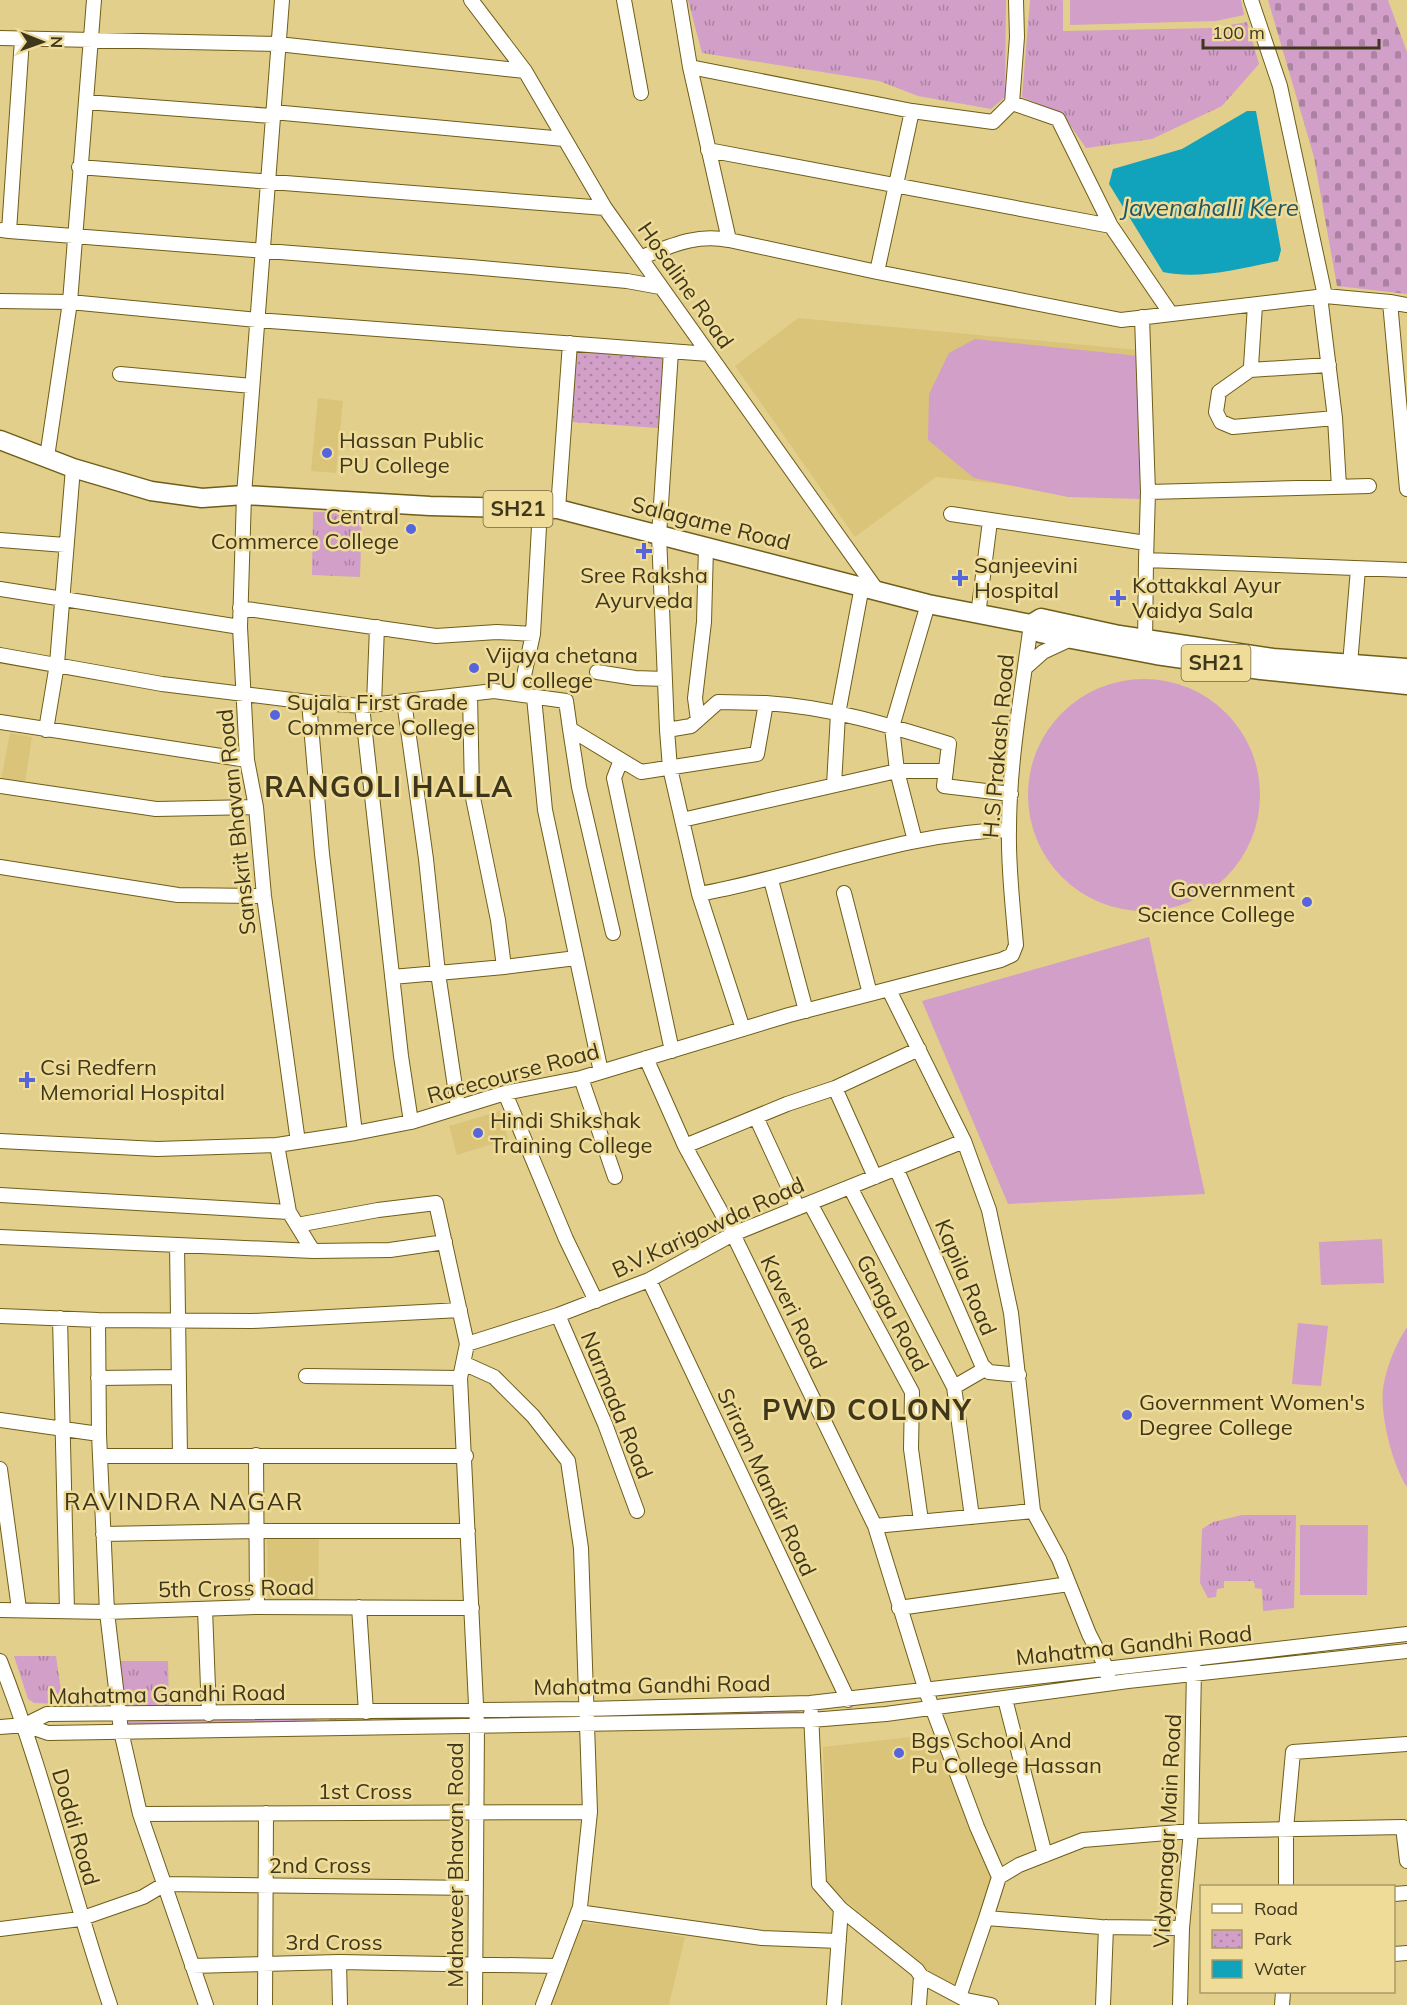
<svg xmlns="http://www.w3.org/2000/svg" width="1407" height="2005" viewBox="0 0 1407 2005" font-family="Mulish,sans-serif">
<defs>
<pattern id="grass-tufts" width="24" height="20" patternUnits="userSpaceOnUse" patternTransform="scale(1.5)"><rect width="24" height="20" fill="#d19fc7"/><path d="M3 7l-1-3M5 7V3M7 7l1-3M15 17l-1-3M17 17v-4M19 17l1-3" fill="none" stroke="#ab82a1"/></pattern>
<pattern id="cemetery-stones" width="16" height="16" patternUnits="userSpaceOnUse" patternTransform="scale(1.5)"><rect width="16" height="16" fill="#d19fc7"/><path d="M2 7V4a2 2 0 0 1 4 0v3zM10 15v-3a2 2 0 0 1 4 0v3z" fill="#ab82a1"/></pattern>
<pattern id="park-dots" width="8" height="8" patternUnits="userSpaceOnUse" patternTransform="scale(1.5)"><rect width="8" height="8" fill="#d19fc7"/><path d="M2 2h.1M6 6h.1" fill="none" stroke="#ab82a1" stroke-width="1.8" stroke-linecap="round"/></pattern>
</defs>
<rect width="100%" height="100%" fill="#e2cf8c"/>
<path fill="#dac47a" d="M 798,318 L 1139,350 L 1142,499 L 936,477 L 855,537 L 735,366 Z
M 318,398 L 343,401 L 336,473 L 311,471 Z
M 10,733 L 32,737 L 24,789 L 0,785 Z
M 500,1111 L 508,1139 L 457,1155 L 449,1126 Z
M 267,1534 L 319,1535 L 318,1600 L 268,1600 Z
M 938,1734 L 993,1880 L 957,1987 L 925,1973 L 827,1883 L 823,1747 Z
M 579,1923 L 612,1925 L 685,1937 L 669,2005 L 550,2005 Z"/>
<path fill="url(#grass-tufts)" d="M 688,0 L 1006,0 L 1005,97 L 991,109 L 918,96 L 879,81 L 702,53 Z
M 1030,0 L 1063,0 L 1063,31 L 1212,28 L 1247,22 L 1259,64 L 1222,106 L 1152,139 L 1086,148 L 1063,115 L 1022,97 Z
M 313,512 L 362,513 L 360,577 L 312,575 Z
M 1242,1515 L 1296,1515 L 1294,1608 L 1263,1611 L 1262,1589 L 1255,1588 L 1254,1581 L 1224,1581 L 1224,1588 L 1217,1589 L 1216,1597 L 1208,1598 L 1200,1583 L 1202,1529 L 1213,1522 Z
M 14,1656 L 56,1656 L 63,1704 L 34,1703 L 28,1699 Z
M 119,1661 L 168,1661 L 169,1706 L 124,1705 Z
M 799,1708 L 799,1714 L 593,1718 L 593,1714 Z
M 472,1714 L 472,1719 L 328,1724 L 329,1718 Z
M 124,1719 L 316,1719 L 316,1724 L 124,1725 Z"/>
<path fill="url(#cemetery-stones)" d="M 1268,0 L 1388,0 L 1407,52 L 1407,294 L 1337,286 L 1314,157 Z"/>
<path fill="url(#park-dots)" d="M 576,351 L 663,357 L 658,428 L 572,422 Z"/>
<path fill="#d19fc7" d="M 1070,0 L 1241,0 L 1244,15 L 1216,21 L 1070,25 Z
M 975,339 L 1139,356 L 1142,499 L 1068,497 L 974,478 L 928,440 L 929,394 L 949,353 Z
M1028 795a116 116 0 1 1 232 0a116 116 0 1 1-232 0Z
M 1149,937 L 1205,1194 L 1008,1204 L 922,1001 Z
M 1382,1239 L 1384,1283 L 1321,1285 L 1319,1242 Z
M 1298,1323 L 1328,1326 L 1321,1386 L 1292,1384 Z
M 1407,1327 L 1407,1487 C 1392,1465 1378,1409 1384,1383 C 1388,1363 1396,1344 1407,1327 Z
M 1300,1525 L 1368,1525 L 1367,1595 L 1300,1595 Z"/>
<path fill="#10a3bb" d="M 1247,111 L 1256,111 L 1281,250 L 1278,261 C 1241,268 1200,280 1163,272 L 1109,184 L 1113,169 L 1182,149 Z"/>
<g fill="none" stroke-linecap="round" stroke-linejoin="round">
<g stroke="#6f5d18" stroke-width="16">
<path id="minor" d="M 282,0 L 244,495 L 240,627 L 247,760 L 256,807 L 264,896 L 298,1142
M 471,0 L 525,71 L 605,208 L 876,589
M 624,0 L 641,93
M 1251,0 L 1280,86 L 1325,296 L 1390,302 L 1407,489
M 0,38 L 278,44 L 525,71
M 690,67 L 912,111 L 993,122 L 1012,103 L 1017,37 L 1016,0
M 86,102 L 272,116
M 1012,103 L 1058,119 L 1111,226
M 912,111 L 877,272 L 1121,320 L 1325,296
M 273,112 L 564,139
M 708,150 L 1111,226 L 1171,314
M 79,167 L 605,208
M 2,230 L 9,231 L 22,39
M 9,231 L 471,267 L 627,281 L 660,287
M 729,240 L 877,272
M 642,257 C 673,245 695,234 729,240 L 690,67 L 679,0
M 1320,296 L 1335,418 L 1339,487
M 0,301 L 70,302 L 257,320 L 709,354
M 1390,302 L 1407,305
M 1255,305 L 1251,366 L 1250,370 L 1219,392 L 1216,412 L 1221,422 L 1233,427 L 1335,418
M 1142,317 L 1148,492 L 1146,560
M 671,351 L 659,535 L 667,730 L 670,768 L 699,894 C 802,876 903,832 1009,830
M 1250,370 L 1329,365
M 120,374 L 252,386
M 47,457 L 70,302 L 94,0
M 1148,492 L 1369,486
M 558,509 L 570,343
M 951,514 L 1146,543
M 0,540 L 65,545
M 0,589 L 240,627
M 240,608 L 436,636 L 497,632 L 533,634 L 520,694
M 978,615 L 990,521
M 533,634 L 540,509
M 1145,647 L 1146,560 L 1407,570
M 0,655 L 162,684 L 309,702 L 362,706 L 494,691 L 566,701 L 570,729 L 641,772 L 757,754 L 766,703 C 830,707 888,725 949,744 L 944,786 L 1011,794
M 1350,664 L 1358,569
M 1025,668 L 1043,652 L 1071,639
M 597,672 L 635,678 L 665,679
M 470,694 L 472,793 L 498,920 L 504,967 L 576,958
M 534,697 L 545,810 L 601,1072
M 309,702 L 322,854 L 355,1133
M 374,704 L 377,627
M 362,706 L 401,1056 L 411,1122
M 698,720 L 695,698 L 704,622 L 706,547
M 0,722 L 247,760
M 570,729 L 579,787 L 613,933
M 46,730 L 57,664 L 73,468
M 667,730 L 691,726 L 718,702 L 766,703
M 621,760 L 614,778 L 672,1051
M 834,785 L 838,714 L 862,586
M 0,786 L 156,809 L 256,807
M 682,820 L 897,771 L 946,771
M 915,841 L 897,771 L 892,727 L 928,604
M 0,867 L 178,895 L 264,896
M 771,880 L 806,1011
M 844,893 L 870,994
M 699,894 L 743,1029
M 392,977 L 438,973 L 426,859 L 404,701
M 889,990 L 964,1141 L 989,1210 L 1011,1313 L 1033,1511 L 1059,1559 L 1089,1634 L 1107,1669 L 1108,1677
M 646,1058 L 685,1146 L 733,1234 L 875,1526 L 926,1691 L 977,1827 L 999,1877
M 581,1078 L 615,1177
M 835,1088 L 875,1177
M 505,1093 L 566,1239 L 596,1301
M 458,1107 L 438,973 L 504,967
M 756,1117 L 798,1208
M 0,1141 L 157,1149 L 277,1145 L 355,1133 L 411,1122 L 505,1093 L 581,1078 L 789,1015 L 1001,960 L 1012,955 L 1016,945 C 1013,907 1008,868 1009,830 C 1009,761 1022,692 1031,624
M 277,1145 L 289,1212 L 297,1225 L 378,1210 L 436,1203 L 467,1344 L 460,1378 L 477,1725 L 475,2005
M 685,1146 L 787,1104 L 835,1088 L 919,1049
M 896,1168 L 982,1365 L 989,1372 L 1019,1375
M 850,1187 L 954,1387 L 972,1517
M 0,1195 L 289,1212
M 810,1203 L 912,1392 L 911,1449 L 921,1521
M 297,1225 L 313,1251
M 0,1237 L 313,1251 L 390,1250 L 445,1242
M 177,1245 L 180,1456
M 649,1280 L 848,1700
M 558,1315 L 605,1424 L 637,1511
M 0,1316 L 98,1320 L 252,1321 L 460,1310
M 60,1318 L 67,1611
M 98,1320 L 99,1434
M 467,1344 L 558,1315 L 649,1280 L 733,1234 L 964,1141
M 463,1363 L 494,1377 L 533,1416 L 568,1461 L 581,1548 L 590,1812 L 580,1907 L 543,2005
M 306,1376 L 460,1378
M 98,1378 L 179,1377
M 954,1387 L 985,1369
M 0,1420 L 99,1434 L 107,1612 L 121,1731 L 140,1814 L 206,2005
M 256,1455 L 257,1607
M 100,1456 L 466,1456
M 0,1469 L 19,1609
M 875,1526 L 1033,1511
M 103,1534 L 256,1531 L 468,1531
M 359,1607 L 366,1712
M 899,1608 L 1069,1584
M 205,1609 L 209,1714
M 0,1610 L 107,1612 L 257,1607 L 472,1608
M 0,1661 C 44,1773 71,1891 110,2005
M 1005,1699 L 1045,1855
M 811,1713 L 819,1884 L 841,1909 L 834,2005
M 25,1725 L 48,1733 L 811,1720 L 886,1714 L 1128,1681 L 1407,1651
M 0,1727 L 25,1725 L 47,1714 L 586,1709 L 810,1703 L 1407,1634
M 140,1814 L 590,1812
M 1286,1886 L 1286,1829 L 1293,1752 L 1407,1744
M 1394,1894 L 1407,1893
M 841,1909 L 917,1970 L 921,1976 L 919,2005
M 578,1912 L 762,1938 L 839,1941
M 1182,1928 L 1101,1927 L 986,1918 L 999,1877 L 1019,1865 L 1083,1840 L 1191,1831 L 1403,1827 L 1407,1861
M 0,1929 L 80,1919 L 143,1897 L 165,1884 L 476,1888
M 1394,1954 L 1407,1953
M 339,1962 L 340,2005
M 192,1966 L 339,1962 L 556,1966
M 921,1976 L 966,2000 L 991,2005
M 960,1994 L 986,1918
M 265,2005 L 266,1813
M 1103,2005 L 1106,1927
M 1180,2005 L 1182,1928 L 1191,1831 L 1194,1668
M 1282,2005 L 1283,1992"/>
</g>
<g stroke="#6f5d18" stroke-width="21">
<path id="major" d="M 0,440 L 73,468 L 151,491 L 202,498 L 244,495 L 430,506 L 558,509 L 928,604 L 1031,624 L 1040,633 L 1156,655 L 1261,670 L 1407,685
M 1031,624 L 1041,618 L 1119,635 L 1273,658 L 1407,668"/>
</g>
<use href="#minor" stroke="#fff" stroke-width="14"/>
<use href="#major" stroke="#fff" stroke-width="18"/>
</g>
<g fill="#5665db" stroke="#efdc99" stroke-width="2">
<circle cx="327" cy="453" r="6"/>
<circle cx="411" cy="529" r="6"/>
<path d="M641 542h6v6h6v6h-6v6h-6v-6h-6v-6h6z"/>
<path d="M957 569h6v6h6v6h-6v6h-6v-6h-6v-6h6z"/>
<path d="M1115 589h6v6h6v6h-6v6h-6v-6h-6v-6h6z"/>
<circle cx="474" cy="668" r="6"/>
<circle cx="275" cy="715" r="6"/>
<circle cx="1307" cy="902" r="6"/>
<path d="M24 1071h6v6h6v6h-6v6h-6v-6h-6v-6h6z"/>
<circle cx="478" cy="1133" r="6"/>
<circle cx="1127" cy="1415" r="6"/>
<circle cx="899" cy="1753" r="6"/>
</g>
<g text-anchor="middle" stroke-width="5" stroke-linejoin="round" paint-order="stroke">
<g fill="#efdc99" stroke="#746842" stroke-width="1.5">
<rect x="483.5" y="491" width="69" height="36" rx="4.5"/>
<rect x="1181.5" y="645" width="69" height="36" rx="4.5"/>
</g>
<g font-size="21" font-weight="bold" fill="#3f371c">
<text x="518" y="516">SH21</text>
<text x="1216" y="670">SH21</text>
</g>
<g font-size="22" fill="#3f371c" stroke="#efdc99">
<text transform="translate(686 285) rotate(55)" y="8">Hosaline Road</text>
<text transform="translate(711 523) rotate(14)" y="8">Salagame Road</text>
<text transform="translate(998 746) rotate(-85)" y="8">H.S Prakash Road</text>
<text transform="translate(236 822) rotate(-96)" y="8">Sanskrit Bhavan Road</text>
<text transform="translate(513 1073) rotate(-15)" y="8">Racecourse Road</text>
<text transform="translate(708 1227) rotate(-25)" y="8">B.V.Karigowda Road</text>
<text transform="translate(966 1277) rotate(67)" y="8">Kapila Road</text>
<text transform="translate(794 1312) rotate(64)" y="8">Kaveri Road</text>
<text transform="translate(893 1313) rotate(62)" y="8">Ganga Road</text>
<text transform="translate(617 1405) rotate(68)" y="8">Narmada Road</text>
<text transform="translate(767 1482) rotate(65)" y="8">Sriram Mandir Road</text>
<text transform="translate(236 1588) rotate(-1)" y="8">5th Cross Road</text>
<text transform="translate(1134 1645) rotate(-6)" y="8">Mahatma Gandhi Road</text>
<text transform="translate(652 1685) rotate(-1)" y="8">Mahatma Gandhi Road</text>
<text transform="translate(167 1694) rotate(-1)" y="8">Mahatma Gandhi Road</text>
<text x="365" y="1799">1st Cross</text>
<text transform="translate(76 1827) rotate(74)" y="8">Doddi Road</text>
<text transform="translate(1167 1831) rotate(-87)" y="8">Vidyanagar Main Road</text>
<text x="320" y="1873">2nd Cross</text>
<text transform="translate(455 1865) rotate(-90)" y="8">Mahaveer Bhavan Road</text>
<text x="334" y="1950">3rd Cross</text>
</g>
<g font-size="22" fill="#3f371c" stroke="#efdc99" text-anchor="start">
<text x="339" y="448">Hassan Public<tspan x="339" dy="25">PU College</tspan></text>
<text x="399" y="524" text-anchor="end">Central<tspan x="399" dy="25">Commerce College</tspan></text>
<text x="974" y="573">Sanjeevini<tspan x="974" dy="25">Hospital</tspan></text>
<text x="644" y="583" text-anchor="middle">Sree Raksha<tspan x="644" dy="25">Ayurveda</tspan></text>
<text x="1132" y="593">Kottakkal Ayur<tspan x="1132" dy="25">Vaidya Sala</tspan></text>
<text x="486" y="663">Vijaya chetana<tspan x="486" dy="25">PU college</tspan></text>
<text x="287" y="710">Sujala First Grade<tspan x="287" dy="25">Commerce College</tspan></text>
<text x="1295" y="897" text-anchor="end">Government<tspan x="1295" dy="25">Science College</tspan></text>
<text x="40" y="1075">Csi Redfern<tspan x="40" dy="25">Memorial Hospital</tspan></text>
<text x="490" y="1128">Hindi Shikshak<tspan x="490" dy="25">Training College</tspan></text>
<text x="1139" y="1410">Government Women's<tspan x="1139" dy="25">Degree College</tspan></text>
<text x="911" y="1748">Bgs School And<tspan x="911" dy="25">Pu College Hassan</tspan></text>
</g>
<g font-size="24" font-style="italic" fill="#225661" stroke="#efdc99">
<text x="1210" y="216">Javenahalli Kere</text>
</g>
<g font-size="24" letter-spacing="1.5" fill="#3f371c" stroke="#efdc99">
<text x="184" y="1510">RAVINDRA NAGAR</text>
</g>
<g font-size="28" font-weight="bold" letter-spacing="1.5" fill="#3f371c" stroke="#efdc99">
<text x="389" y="797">RANGOLI HALLA</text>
<text x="867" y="1420">PWD COLONY</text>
</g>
</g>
<rect x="1200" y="1885" width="195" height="108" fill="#efdc99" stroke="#a99a67" stroke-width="1.5"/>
<rect x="1212" y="1904" width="30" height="9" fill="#ffffff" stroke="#a99a67" stroke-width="1.5"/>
<text x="1254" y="1915" font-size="18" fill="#3f371c">Road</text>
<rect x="1212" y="1930" width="30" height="18" fill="url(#park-dots)" stroke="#a99a67" stroke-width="1.5"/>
<text x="1254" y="1945" font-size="18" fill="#3f371c">Park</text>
<rect x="1212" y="1960" width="30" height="18" fill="#10a3bb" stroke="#a99a67" stroke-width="1.5"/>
<text x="1254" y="1975" font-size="18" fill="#3f371c">Water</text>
<g transform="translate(42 42) rotate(91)" stroke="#efdc99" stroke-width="4.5" paint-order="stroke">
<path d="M0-4.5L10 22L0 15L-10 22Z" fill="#3f371c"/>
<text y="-9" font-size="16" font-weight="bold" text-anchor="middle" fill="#3f371c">N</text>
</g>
<path d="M1203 39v9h176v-9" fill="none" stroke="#3f371c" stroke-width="3"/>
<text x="1212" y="39" font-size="18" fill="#3f371c" stroke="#efdc99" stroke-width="4.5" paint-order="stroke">100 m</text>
</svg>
